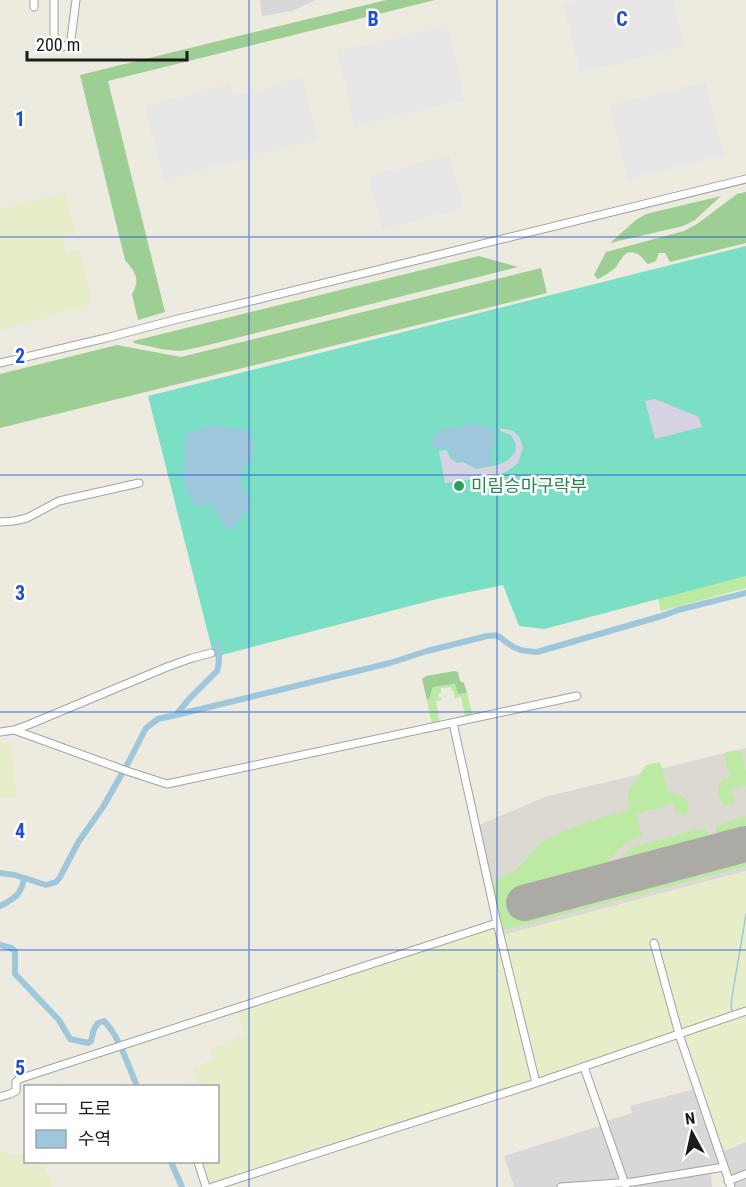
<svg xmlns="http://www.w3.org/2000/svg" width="746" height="1187" viewBox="0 0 746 1187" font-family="'Roboto Condensed','Noto Sans KR',sans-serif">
<rect width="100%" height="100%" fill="#edeadf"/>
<path fill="#d9d8d8" d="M 260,0 L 316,0 L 292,11 L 262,16 Z
M 694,1089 L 717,1154 L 746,1142 L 746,1187 L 735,1187 L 729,1169 L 711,1173 L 712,1187 L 514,1187 L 504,1156 L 606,1124 L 606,1121 L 632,1113 L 630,1106 Z"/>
<path fill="#dbd9d1" d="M 746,748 L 746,871 L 503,935 L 479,825 L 545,797 Z"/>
<path fill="#e6edc9" d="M 65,193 L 76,233 L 62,237 L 66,253 L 80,250 L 92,304 L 0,330 L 0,209 Z
M 11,742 L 17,797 L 0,797 L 0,743 Z
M 746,871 L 746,1009 L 538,1077 L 535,1075 L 503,935 Z
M 496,926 L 529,1075 L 527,1082 L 209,1184 L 205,1180 L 200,1162 L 218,1162 L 218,1086 L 200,1086 L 193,1067 L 214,1059 L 210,1049 L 229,1042 L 245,1034 L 237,1009 Z
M 746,1013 L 746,1140 L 723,1150 L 720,1149 L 703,1088 L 686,1037 L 688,1034 Z
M 6,1151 L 11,1156 L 25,1152 L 26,1162 L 43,1162 L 52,1187 L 0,1187 L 0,1153 Z"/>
<path fill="#bdeaa3" d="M 746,522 L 746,588 L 661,611 L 655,586 Z
M 455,684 L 458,694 L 467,693 L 473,717 L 465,718 L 461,697 L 454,698 L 454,691 L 452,691 L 451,687 L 441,688 L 441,693 L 438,694 L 439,698 L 441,697 L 442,700 L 436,701 L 440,724 L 432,725 L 427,700 L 429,699 L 433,687 Z
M 736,750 L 741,752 L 746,772 L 746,785 L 731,789 L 735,804 L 725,805 C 717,798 717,790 722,780 L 730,777 L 725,755 L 726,752 Z
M 660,762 L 669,793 C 683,791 697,806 683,817 L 681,812 L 676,813 L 674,804 L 636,814 L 642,836 L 628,841 L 588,878 L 520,895 L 524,911 L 746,853 L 746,866 L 503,930 L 493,886 C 502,872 510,876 519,867 C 526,861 530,852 538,846 C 562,827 600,819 629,810 L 627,793 L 646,765 Z
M 746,816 L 746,835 L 723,841 L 719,840 L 716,834 L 716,826 Z
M 699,829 L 705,829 C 709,832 710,838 709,843 L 707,846 L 618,870 L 616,870 L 614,867 L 630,849 L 634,847 Z"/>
<path fill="#9dce93" d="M 386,0 L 435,0 L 108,81 L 165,312 L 138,320 L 132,294 C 141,279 135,272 125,260 L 80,75 Z
M 746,192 L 746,243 L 670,262 L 665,253 L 659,253 L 656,261 L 648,264 C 644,261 642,256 637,254 C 624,247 621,262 615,268 C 610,272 604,276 598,279 L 594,275 L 606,252 L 684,231 L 697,224 L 737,194 Z
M 721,196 L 695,220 L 683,226 L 610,243 L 636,220 L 646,214 Z
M 479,256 L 518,267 L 200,347 L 180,351 L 161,349 L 134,343 L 133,341 Z
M 541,268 L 547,293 L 0,428 L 0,374 L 117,345 L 181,357 Z
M 454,671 L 458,672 L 460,681 L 464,683 L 467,693 L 458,694 L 455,684 L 433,687 L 429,699 L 427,700 L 422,679 L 426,676 Z"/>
<path fill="#7adfc4" d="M 746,246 L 746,576 L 544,629 L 519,626 L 503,585 L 441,598 L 214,657 L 148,396 Z"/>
<path fill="#e7e7e7" d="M 575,0 L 673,0 L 685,46 L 580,73 L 563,3 Z
M 447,25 L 465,100 L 355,126 L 337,52 Z
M 302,78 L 318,139 L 164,180 L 144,106 L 230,84 L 233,96 Z
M 705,82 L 724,155 L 628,179 L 610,105 Z
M 450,155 L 464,208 L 382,229 L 368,176 Z"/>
<path fill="#d6d4e2" d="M 655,399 L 699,417 L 702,427 L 655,439 L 645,401 Z
M 500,428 L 513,431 L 520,438 L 523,448 L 518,463 L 509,470 L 501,474 L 468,480 L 445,483 L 439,451 L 447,450 L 450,458 L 457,463 L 463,462 L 476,469 L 498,465 L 508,460 L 515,453 L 516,444 L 511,435 L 500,431 Z"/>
<path fill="#9ec7dc" d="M 467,424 C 476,424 484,427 493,428 C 498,442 491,453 490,466 L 476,468 L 464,461 L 457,462 L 451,458 L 448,447 L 433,449 L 432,442 L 437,431 L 450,427 L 456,429 L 459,426 Z
M 215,425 L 245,430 L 253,439 L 253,457 L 242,472 L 242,486 L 249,499 L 249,509 L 240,518 L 234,528 L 226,530 L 212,506 L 207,503 L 198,508 C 177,483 184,463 187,433 Z"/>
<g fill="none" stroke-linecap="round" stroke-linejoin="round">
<path stroke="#9ec7dc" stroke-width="1.5" d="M 733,1013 L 731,1007 L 732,997 L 746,914"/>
<path stroke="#9ec7dc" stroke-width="6" d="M 176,715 L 390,663 L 427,651 L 487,636 C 501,634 498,637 509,644 C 517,651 527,651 537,652 L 665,615 L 678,610 L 746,593
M 0,873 L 15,875 L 46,885 L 56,882 L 60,877 L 79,841 L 103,807 L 128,763 L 146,728 L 158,719 L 176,715 L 189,699 L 217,671 C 220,662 219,653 218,644
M 0,906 C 14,899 22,894 24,878
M 0,945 L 11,948 L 15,951 L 15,974 L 59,1020 L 70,1039 L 88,1043 L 91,1041 L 94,1029 L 98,1023 L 104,1021 C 120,1037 128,1066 137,1086
M 171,1162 L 182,1187"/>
<path stroke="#abaaa4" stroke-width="36" d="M 524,903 L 746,844"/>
<g stroke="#a2a2a2" stroke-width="9">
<path id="street" d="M 34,0 L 34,7
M 54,0 L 54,44 C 58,50 63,47 69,44 L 71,39 L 76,0
M 0,363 L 106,338 L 174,320 L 746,179
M 0,522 L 14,521 L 27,518 L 59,501 L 139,483
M 453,723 L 497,923 L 536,1083
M 14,730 L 127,771 L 167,784 L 577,696
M 0,732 L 14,730 L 28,725 L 167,667 L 192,658 L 211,653
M 654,943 L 679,1034 L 731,1187
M 584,1067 L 626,1187
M 0,1097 L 10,1094 L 16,1091 L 16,1082 L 19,1079 L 497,923
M 198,1162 L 206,1187
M 728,1181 L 746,1174
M 212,1187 L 536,1083 L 746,1011
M 561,1187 L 633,1182 L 724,1167"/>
</g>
<use href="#street" stroke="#fff" stroke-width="7"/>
</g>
<path fill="none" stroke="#1d4ed8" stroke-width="1.5" stroke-opacity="0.55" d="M 249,0 L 249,1187M 497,0 L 497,1187M 0,237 L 746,237M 0,475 L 746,475M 0,712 L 746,712M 0,950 L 746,950"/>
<circle fill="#2e9e5b" stroke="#fff" stroke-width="2" cx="459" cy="486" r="6"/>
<g text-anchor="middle" stroke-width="5" stroke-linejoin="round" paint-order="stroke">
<g font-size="18" fill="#27864d" stroke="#fff" text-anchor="start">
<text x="471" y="492">미림승마구락부</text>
</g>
</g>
<g font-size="20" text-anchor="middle" font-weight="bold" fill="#1d4ed8" stroke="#fff" stroke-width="5" stroke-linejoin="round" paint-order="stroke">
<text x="373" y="26">B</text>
<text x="622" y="26">C</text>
<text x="20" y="126">1</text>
<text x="20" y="363">2</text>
<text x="20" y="600">3</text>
<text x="20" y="838">4</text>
<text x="20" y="1075">5</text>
</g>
<rect x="24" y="1085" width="195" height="78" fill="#ffffff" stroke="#a4a4a4" stroke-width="1.5"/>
<rect x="36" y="1104" width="30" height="9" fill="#ffffff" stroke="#a4a4a4" stroke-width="1.5"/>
<text x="78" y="1115" font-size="18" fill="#1b1b1b">도로</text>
<rect x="36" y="1130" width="30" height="18" fill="#9ec7dc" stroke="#a4a4a4" stroke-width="1.5"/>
<text x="78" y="1145" font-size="18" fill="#1b1b1b">수역</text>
<g transform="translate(692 1133) rotate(352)" stroke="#ffffff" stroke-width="4.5" paint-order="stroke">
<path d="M0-4.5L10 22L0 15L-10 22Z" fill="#1b1b1b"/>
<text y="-9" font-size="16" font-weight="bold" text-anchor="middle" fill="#1b1b1b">N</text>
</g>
<path d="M27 51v9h160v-9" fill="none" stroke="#1b1b1b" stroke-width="3"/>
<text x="36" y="51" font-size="18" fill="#1b1b1b" stroke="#ffffff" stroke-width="4.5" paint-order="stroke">200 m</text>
</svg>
